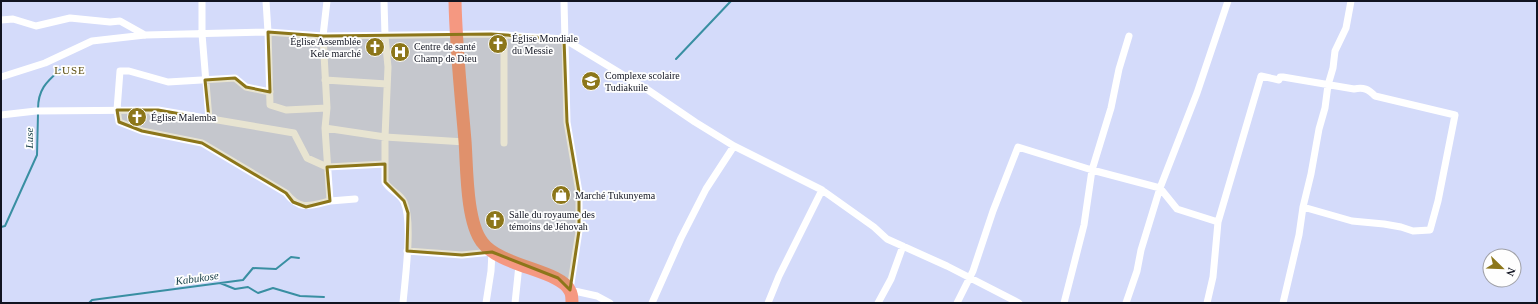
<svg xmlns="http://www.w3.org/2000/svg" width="1538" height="304" viewBox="0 0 1538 304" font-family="'Times New Roman',serif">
<rect width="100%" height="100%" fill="#d4dbfa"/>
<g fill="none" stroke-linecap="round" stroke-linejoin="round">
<path stroke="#398fa2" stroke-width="2" d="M 676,59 L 731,1
M 38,109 C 38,90 46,82 60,70
M 1,227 L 5,226 L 37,155 L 38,114
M 220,283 L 235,289 L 248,287 L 258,293 L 273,288 L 300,296 L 324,297
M 89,303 L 92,300 L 243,280 L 253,268 L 276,269 L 291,257 L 299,258"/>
<path stroke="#fff" stroke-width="7" d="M 202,1 L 202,34 L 209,119
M 266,1 L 268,32 L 270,105 L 286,110 L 327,108
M 327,1 L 323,36 L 327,108 L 325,128 L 330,201 L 355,199
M 384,1 L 385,36 L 388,67 L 385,137 L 385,182 C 390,191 400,193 404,202 C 413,222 405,279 403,303
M 564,1 L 567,122 L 579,192 L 579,231 L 570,290 L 597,296 L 610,303
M 1,20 L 13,19 L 36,26 L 70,18 L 110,22 L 120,21 L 145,35
M 504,36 L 504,143
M 1,77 L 45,63 L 92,41 L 145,35 L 268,32 L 323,36 L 491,34 L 564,39 L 648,90 L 695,122 L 734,146 L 822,190 L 874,227 L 887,239 L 947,266 L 1019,303
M 325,80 L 387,84
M 270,92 L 246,87 L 235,78 L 168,82 L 129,71 L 120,71 L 117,110 L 119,122 L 142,131 L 202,143 L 286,193 C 300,211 310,206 330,201
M 1,115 L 36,111 L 158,110 L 294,133 L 307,158 L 327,167 L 385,164
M 325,128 L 385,137 L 465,142
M 407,251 L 462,255 L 492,252 L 491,271 L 486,303
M 515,303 L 519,265
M 652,303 L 681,238 L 706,189 L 734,146
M 768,303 L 779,276 L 822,190
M 878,303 L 891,279 L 903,246
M 957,303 L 973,271 L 993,211 L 1018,147 L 1092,170 L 1160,188 L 1177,209 L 1218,222 L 1261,76 L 1279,80 L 1280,77 L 1283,77 L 1354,89 C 1364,87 1368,89 1375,96 L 1455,115 L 1438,201 L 1430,230 L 1413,231 L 1401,227 L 1384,224 L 1352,221 L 1303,207
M 1064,303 L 1084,225 L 1092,170 L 1111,108 L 1119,69 L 1129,36
M 1126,303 L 1137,271 L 1141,250 L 1160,188 L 1197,93 L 1228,1
M 1207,303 L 1213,277 L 1218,222
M 1283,303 L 1299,235 L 1303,207 L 1311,174 L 1319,129 L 1325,108 L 1328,85 L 1333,68 L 1335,51 L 1346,28 L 1351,1"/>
<path stroke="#f59881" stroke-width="13" d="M 455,1 C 456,48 461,94 465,141 C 467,167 466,221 482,242 C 500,267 561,270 570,291 C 572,294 572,299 572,303"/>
</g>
<path fill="#8c761a" fill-opacity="0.2" stroke="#8c761a" stroke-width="3" stroke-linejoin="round" d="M 268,32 L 323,36 L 491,34 L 564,39 L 567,122 L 579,192 L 579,231 L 570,290 L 558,278 L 492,252 L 462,255 L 407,251 L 408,213 L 404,201 L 385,182 L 385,164 L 327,167 L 330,201 L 306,207 L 293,202 L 286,193 L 202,143 L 142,131 L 119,122 L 117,110 L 158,110 L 209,119 L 205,80 L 235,78 L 246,87 L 270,92 Z"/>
<defs>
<g id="church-disc" transform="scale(1)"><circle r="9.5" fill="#8c761a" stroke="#fefefe"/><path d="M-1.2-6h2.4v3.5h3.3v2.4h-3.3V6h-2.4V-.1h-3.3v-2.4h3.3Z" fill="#fff"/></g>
<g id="hospital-disc" transform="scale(1)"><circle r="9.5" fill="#8c761a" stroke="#fefefe"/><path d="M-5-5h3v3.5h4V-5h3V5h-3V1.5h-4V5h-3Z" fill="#fff"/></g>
<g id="school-disc" transform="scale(1)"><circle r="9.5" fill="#8c761a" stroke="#fefefe"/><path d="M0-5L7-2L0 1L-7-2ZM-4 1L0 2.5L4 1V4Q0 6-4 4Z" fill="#fff"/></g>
<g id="shop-disc" transform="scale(1)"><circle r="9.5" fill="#8c761a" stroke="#fefefe"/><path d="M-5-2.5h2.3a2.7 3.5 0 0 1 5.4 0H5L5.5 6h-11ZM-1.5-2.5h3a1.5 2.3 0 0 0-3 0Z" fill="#fff"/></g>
</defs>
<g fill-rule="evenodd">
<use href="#church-disc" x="498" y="44"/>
<use href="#church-disc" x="375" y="47"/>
<use href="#hospital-disc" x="400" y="52"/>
<use href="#school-disc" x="591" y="81"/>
<use href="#church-disc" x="137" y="117"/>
<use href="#shop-disc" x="561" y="195"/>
<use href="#church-disc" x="495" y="220"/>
</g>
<g text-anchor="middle" stroke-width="3.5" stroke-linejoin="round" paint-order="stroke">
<g font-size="10" fill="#111421" stroke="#fefefe" text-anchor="start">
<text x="512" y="42">Église Mondiale<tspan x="512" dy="12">du Messie</tspan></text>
<text x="361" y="45" text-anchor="end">Église Assemblée<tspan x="361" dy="12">Kele marché</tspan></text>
<text x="414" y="50">Centre de santé<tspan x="414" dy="12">Champ de Dieu</tspan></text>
<text x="605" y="79">Complexe scolaire<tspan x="605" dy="12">Tudiakuile</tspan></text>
<text x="151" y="121">Église Malemba</text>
<text x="575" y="199">Marché Tukunyema</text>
<text x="509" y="218">Salle du royaume des<tspan x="509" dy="12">témoins de Jéhovah</tspan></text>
</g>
<g font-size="11" letter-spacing="1" fill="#5b4c0d" stroke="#fefefe">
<text x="70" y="74">LUSE</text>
</g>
<g font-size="11" font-style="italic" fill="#173f47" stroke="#fefefe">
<text transform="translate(29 138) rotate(-90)" y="4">Luse</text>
<text transform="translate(197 278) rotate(-8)" y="4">Kabukose</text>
</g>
</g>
<rect width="1538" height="304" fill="none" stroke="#111421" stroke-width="4"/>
<g transform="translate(1502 268) rotate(113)"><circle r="19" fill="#fefefe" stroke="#9fa0a6"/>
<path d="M0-3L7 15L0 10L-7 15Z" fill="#8c761a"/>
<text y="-6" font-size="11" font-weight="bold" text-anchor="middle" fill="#111421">N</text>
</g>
</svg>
